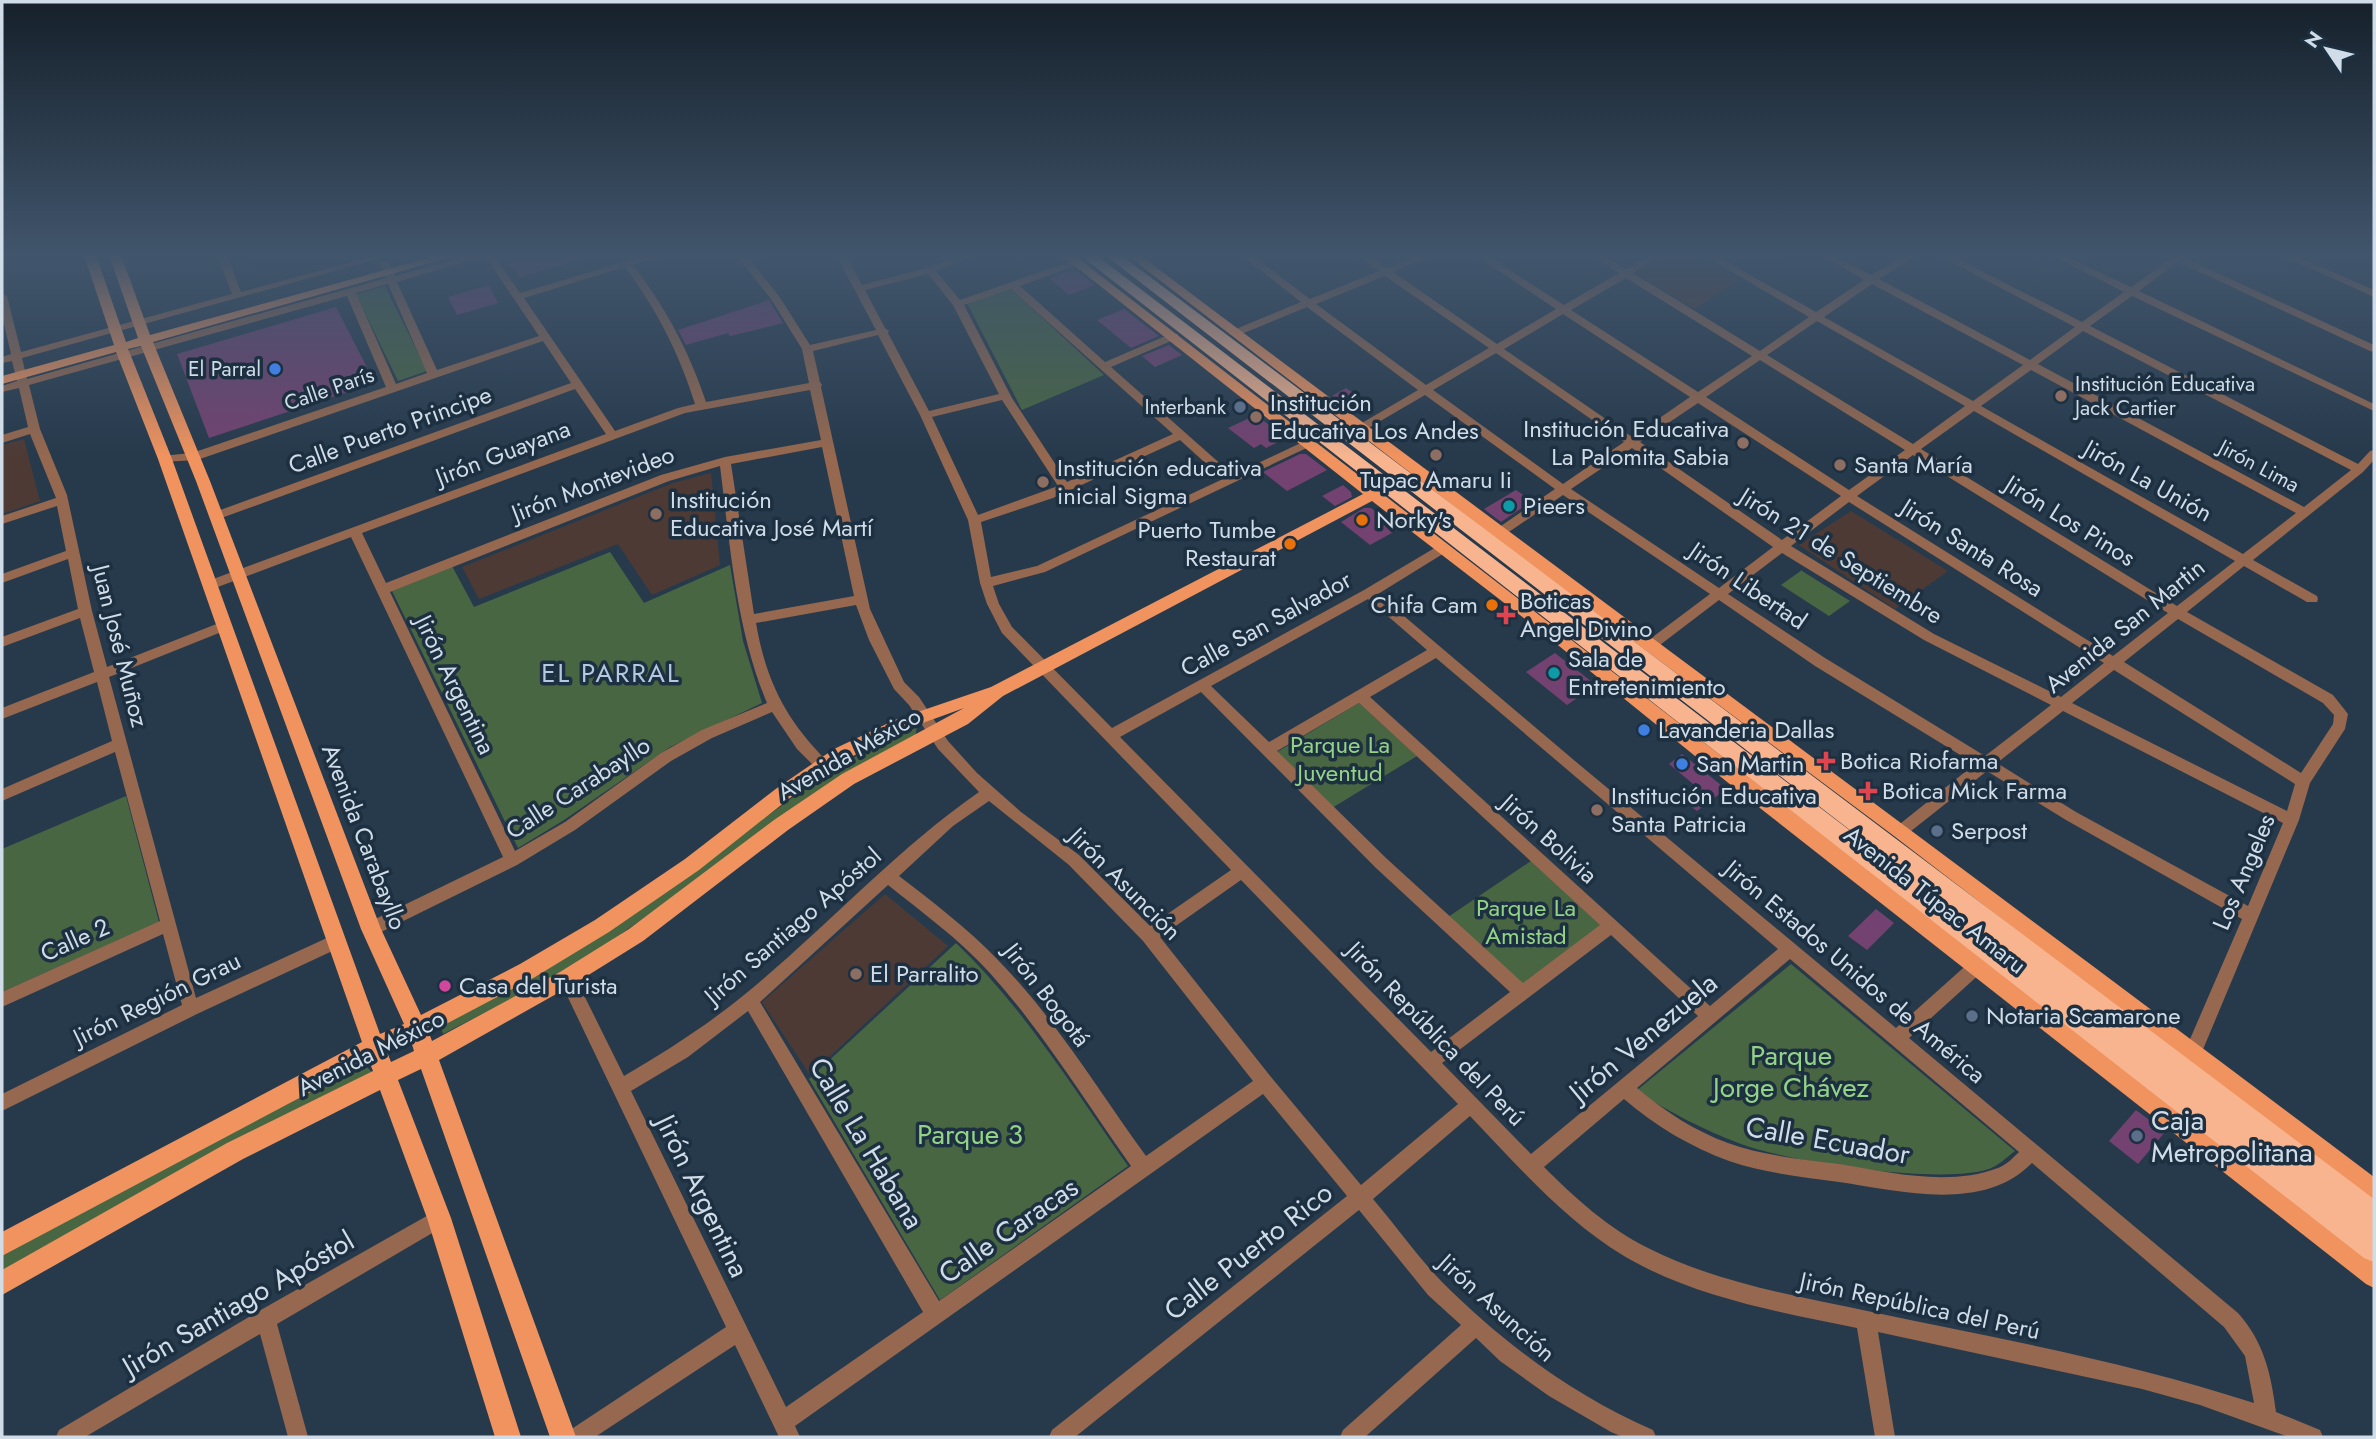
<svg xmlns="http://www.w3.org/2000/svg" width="2376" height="1439" viewBox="0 0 2376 1439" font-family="Jost,sans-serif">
<rect width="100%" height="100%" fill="#273a4c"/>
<path fill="#4e3a35" d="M 1664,255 L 1695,255 L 1739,281 L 1694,309 L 1634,273 Z
M 24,439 L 40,501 L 2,514 L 2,445 Z
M 711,473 L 720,565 L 652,595 L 618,544 L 479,599 L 462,567 L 673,483 Z
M 1851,511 L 1948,571 L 1895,609 L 1799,545 Z
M 885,894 L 948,946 L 810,1075 L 762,1002 Z"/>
<path fill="#496643" d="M 385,286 L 427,371 L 398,381 L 356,294 Z
M 1011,289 L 1104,375 L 1022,410 L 967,303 Z
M 610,552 L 644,603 L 730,565 L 743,641 L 762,703 L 670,747 L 564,820 L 518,848 L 392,591 L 452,566 L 474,607 Z
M 1802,570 L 1802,571 L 1850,601 L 1829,616 L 1781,585 Z
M 1359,703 L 1417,756 L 1332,808 L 1277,752 Z
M 917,727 L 915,737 L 706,875 L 573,967 L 443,1034 L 440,1025 L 643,907 L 836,766 Z
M 126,796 L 159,922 L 2,992 L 2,849 Z
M 1531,861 L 1601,925 L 1522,985 L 1448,917 Z
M 956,943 C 1024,1008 1074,1089 1128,1166 L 940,1300 L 809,1079 Z
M 1791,964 L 2015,1151 C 2007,1157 1998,1166 1989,1169 C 1941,1185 1789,1162 1741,1144 C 1703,1130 1670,1112 1636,1091 Z
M 360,1061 L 372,1072 L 2,1272 L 2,1256 Z"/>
<path fill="#734271" d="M 513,255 L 586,255 L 587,257 L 519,278 L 507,260 Z
M 1074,269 L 1095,285 L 1069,295 L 1049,278 Z
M 489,285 L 498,303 L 457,315 L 448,297 Z
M 769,300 L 783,323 L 730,336 L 728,333 L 686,345 L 678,330 Z
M 336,307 L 375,383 L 209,438 L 177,354 Z
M 1124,309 L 1159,336 L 1131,348 L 1097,320 Z
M 1169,345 L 1182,355 L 1155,367 L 1142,356 Z
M 1346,388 L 1358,396 L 1344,405 L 1332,396 Z
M 1256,415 L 1273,428 L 1286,438 L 1266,448 L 1261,444 L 1254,448 L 1228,428 Z
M 1300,454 L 1306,454 L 1327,470 L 1287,491 L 1263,472 Z
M 1343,485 L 1351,492 L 1352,497 L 1335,506 L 1322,496 Z
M 1516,490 L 1532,501 L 1501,522 L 1484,509 Z
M 1364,508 L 1371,508 L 1399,529 L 1370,545 L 1341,522 Z
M 1555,653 L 1596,685 L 1567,705 L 1526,672 Z
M 1682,754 L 1726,789 L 1697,811 L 1682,800 L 1698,788 L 1669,764 Z
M 1876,909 L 1894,923 L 1867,950 L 1848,936 Z
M 2136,1110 L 2165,1132 L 2138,1164 L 2109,1141 Z"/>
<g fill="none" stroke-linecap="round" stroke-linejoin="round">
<path fill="#95684f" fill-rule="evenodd" d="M 217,255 L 227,255 L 241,292 L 377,255 L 392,255 L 22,358 L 27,379 L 386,278 L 379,263 L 384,260 L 389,263 L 395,276 L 471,255 L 494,255 L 520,293 L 646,255 L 660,255 L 658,257 L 633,265 C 666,308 689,351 706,402 L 809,383 L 802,349 L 771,299 L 736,255 L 746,255 L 779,296 L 810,345 L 876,330 L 836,255 L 846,255 L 862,285 L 926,268 L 963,255 L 976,255 L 936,271 L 960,300 L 1074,260 L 1080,260 L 1080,264 L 1020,286 L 1105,362 L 1170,334 L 1178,334 L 1178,338 L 1111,367 L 1233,475 L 1305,441 L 1309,440 L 1315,444 L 1045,572 L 993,586 L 999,604 L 1012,627 L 1112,728 L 1364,590 L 1438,546 L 1446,546 L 1448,549 L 1446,552 L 1378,594 L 1575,761 L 1896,1028 L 1971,961 L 1977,959 L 1983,961 L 1985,966 L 1983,971 L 1909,1038 L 2238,1313 C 2264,1342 2271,1374 2276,1412 L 2320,1430 L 2323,1437 L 2289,1437 L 2200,1405 L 2142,1389 L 1878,1332 L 1895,1437 L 1875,1437 L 1857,1328 C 1779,1312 1693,1297 1624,1256 C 1564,1220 1518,1166 1470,1116 L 1373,1199 C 1396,1226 1417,1256 1442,1282 C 1503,1343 1574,1396 1653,1430 L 1656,1437 L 1623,1437 L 1611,1432 L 1549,1396 L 1500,1361 L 1476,1338 L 1365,1437 L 1340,1437 L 1343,1430 L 1461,1325 L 1428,1295 L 1359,1210 L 1075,1437 L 1049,1437 L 1052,1430 L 1347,1196 L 1263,1094 L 795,1426 L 800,1437 L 779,1437 L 735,1345 L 595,1437 L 567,1437 L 570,1430 L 726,1327 L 561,983 L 559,978 L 561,973 L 567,971 L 573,973 L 624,1076 C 665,1052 706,1026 744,995 C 824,930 894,851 979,792 L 938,749 L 909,705 L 894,689 L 869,640 L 856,605 L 756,623 C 766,681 786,720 827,761 L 829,765 L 827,769 L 817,769 L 797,749 L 772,712 L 712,738 L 671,761 L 575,830 L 517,865 L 377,934 L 371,936 L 365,934 L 363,929 L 365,924 L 503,857 L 351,537 L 215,588 L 210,589 L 204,585 L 205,582 L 606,434 L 575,389 L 216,520 L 210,516 L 212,513 L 571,383 L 543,341 L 197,460 L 161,462 L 161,456 L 192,453 L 386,387 L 347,296 L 29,385 L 40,429 L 67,495 L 92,611 L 107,667 L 219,623 L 229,623 L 231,626 L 229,629 L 109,677 L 196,998 L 329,937 L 335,935 L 341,937 L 343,942 L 341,947 L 197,1014 L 2,1111 L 2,1094 L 182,1005 L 163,934 L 2,1007 L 2,992 L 160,921 L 115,752 L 2,801 L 2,789 L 112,741 L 97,682 L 2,719 L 2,708 L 94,672 L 80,618 L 2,647 L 2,637 L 78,609 L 68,559 L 2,583 L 2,574 L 66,551 L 57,506 L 2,524 L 2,516 L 56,498 L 30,434 L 2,443 L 2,435 L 28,427 L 19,388 L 2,392 L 2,386 L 17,381 L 12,361 L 2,363 L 2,357 L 11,354 L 2,316 L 2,293 L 7,296 L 21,352 L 232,294 ZM 485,256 L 539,336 L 437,370 L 397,282 ZM 625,267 C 657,310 679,353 695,404 L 678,408 L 615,431 L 524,298 ZM 928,274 L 953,305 L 999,394 L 929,411 L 888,333 L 889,331 L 885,328 L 865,290 ZM 388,284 L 427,373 L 396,384 L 356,293 ZM 1011,289 L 1173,434 L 1067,482 L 1012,398 L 964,305 ZM 878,335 L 920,415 L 968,520 L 980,583 L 987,604 L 1002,633 L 1231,870 L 1150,926 L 1079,855 L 1021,812 L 977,773 L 948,741 L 919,697 L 904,682 L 870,609 L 821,387 L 822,385 L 820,382 L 813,351 ZM 810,390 L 821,440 L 725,457 L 661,475 L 386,583 L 362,533 L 685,413 ZM 1002,400 L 1058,486 L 978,515 L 932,417 ZM 1180,440 L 1223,479 L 1037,566 L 991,577 L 981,522 L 1053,498 ZM 822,447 L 854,596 L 754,614 L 731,464 ZM 720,466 C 730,545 736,629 767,703 L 702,730 L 661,753 L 565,822 L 515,851 L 390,592 L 669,481 ZM 1368,599 L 1427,650 L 1269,742 L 1211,686 ZM 1436,658 L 1778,949 L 1710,1006 L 1370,697 ZM 1201,692 L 1376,868 L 1510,992 L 1431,1052 L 1120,737 ZM 1359,703 L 1600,925 L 1523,983 L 1386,858 L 1277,751 ZM 989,801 L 1069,865 L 1143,941 L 1253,1081 L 1146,1156 C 1098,1090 1055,1018 997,959 C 967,928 933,902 899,876 L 953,826 ZM 1241,880 L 1458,1104 L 1361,1185 L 1271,1077 L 1160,937 ZM 888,885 C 923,913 959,939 989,972 C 1043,1032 1085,1101 1131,1166 L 939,1301 L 760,1002 ZM 1611,935 L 1698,1016 L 1531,1154 L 1442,1063 ZM 1790,959 L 2019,1152 C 2013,1158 2006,1165 1998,1168 C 1948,1187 1889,1172 1839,1164 C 1802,1159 1764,1156 1728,1143 C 1695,1131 1664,1111 1637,1088 ZM 748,1011 L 923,1312 L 786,1407 L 631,1091 L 688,1057 ZM 1624,1099 C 1655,1126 1691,1147 1729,1161 C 1764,1173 1802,1177 1839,1182 C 1900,1191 1983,1213 2032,1163 L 2224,1327 L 2245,1356 L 2254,1403 C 2129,1362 2001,1339 1872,1312 C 1797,1296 1717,1283 1648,1248 C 1609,1229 1574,1197 1544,1167 Z
M 1241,255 L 1252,255 L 1310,299 L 1379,271 L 1357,255 L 1368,255 L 1387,268 L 1419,255 L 1432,255 L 1393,272 L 1497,344 L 1556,309 L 1475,255 L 1486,255 L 1564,305 L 1619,273 L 1591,255 L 1602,255 L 1626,269 L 1650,255 L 1662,255 L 1633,273 L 1760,351 L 1809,317 L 1703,255 L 1715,255 L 1816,312 L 1864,280 L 1821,255 L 1833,255 L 1871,275 L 1906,255 L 1918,255 L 1879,279 L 2030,360 L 2075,327 L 1938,255 L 1950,255 L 2082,322 L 2124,292 L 2051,255 L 2063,255 L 2131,287 L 2171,259 L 2166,255 L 2187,255 L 2185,258 L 2374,345 L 2374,352 L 2370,351 L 2178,262 L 2139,291 L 2374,404 L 2374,411 L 2132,296 L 2090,326 L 2358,464 L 2370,451 L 2374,450 L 2374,460 L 2363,472 L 2253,560 L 2317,596 L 2318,599 L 2317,602 L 2307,602 L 2244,566 L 2187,612 L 2333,695 L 2348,714 L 2345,729 L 2310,783 L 2299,820 L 2199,1059 L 2193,1061 L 2187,1059 L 2184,1053 L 2242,919 L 2066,820 L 1987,771 L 1906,835 L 1901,837 L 1896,835 L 1893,831 L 1896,827 L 1975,764 L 1815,666 L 1719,600 L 1656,648 L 1646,648 L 1644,645 L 1646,642 L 1710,594 L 1563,495 L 1503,536 L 1495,536 L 1493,533 L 1495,530 L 1555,489 L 1425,395 L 1365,430 L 1357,430 L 1357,426 L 1418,390 L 1307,307 L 1239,335 L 1231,335 L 1231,331 L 1301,302 ZM 1385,276 L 1489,348 L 1426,385 L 1316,304 ZM 1626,278 L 1752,356 L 1698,392 L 1571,310 ZM 1872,284 L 2023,365 L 1973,401 L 1824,317 ZM 1563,314 L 1690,397 L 1632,437 L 1504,349 ZM 1817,321 L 1965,406 L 1913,444 L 1767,355 ZM 2083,331 L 2351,470 L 2304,507 L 2038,364 ZM 1496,353 L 1624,442 L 1563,484 L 1433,390 ZM 1760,360 L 1905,450 L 1849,490 L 1706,397 ZM 2031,370 L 2296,513 L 2243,554 L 1981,406 ZM 1698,403 L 1841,496 L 1782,540 L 1640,442 ZM 1974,411 L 2235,561 L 2177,606 L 1921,449 ZM 1632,448 L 1773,547 L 1719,588 L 1571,489 ZM 1913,455 L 2168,613 L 2113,656 L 1857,496 ZM 1849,502 L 2104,663 L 2061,697 L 1934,634 L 1791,546 ZM 1782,553 L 1924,640 L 2051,705 L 1985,756 L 1825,658 L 1728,594 ZM 2178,619 L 2323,703 L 2334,715 L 2333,724 L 2301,773 L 2124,662 ZM 2114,670 L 2295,784 L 2287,811 L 2072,703 ZM 2063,711 L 2283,823 L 2248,906 L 2076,812 L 1997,763 Z
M 2281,255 L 2294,255 L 2374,290 L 2374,297 Z
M 439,1209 L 446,1211 L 448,1218 L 446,1225 L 277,1324 L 308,1437 L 288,1437 L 260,1334 L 85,1437 L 56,1437 L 59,1430 L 259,1311 Z"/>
<path fill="#f0935e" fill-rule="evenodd" d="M 84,255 L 96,255 L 126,342 L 138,338 L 109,255 L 121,255 L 150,335 L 439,255 L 458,255 L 153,342 L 210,481 L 381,929 L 421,1015 L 520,964 L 595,920 L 685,859 L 777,788 L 834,749 L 897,719 L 991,687 L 1363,494 L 1061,255 L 1074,255 L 2374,1261 L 2374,1288 L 2366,1284 L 1742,794 L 1538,629 L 1372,501 L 1003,696 L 968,724 L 854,784 L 788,830 L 643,941 L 574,984 L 439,1060 L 576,1437 L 550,1437 L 421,1069 L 398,1080 L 451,1218 L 521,1437 L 495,1437 L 427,1218 L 380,1090 L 243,1159 L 2,1295 L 2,1270 L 227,1143 L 373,1071 L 369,1061 L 2,1256 L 2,1232 L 362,1042 L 158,459 L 116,352 L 2,384 L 2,376 L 114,345 ZM 141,346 L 196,481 L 361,929 L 404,1024 L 380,1034 L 172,459 L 131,356 L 128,349 ZM 964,708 L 842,774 L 774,820 L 629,929 L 560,972 L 432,1041 L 429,1033 L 535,977 L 609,932 L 699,870 L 790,798 L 847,759 L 909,728 ZM 411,1041 L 414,1051 L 391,1062 L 387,1052 Z
M 1127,255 L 1140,255 C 1550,564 1964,868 2374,1177 L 2374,1202 L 2366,1199 L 1894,836 L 1494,537 Z"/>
<path fill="#f7b48f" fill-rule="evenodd" d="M 1080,255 L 1096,255 L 1903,871 L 1105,255 L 1121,255 L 2374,1199 L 2374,1262 L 2364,1258 Z"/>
</g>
<linearGradient id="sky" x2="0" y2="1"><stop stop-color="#15202a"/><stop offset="0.56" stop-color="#41556c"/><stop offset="1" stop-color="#41556c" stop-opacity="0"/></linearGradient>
<rect width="2376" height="456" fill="url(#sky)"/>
<g fill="#3f7fe0" stroke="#1d3041" stroke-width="2.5">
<circle cx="275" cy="369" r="7"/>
<circle cx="1644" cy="730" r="7"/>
<circle cx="1682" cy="764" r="7"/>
</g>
<g fill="#8d6e63" stroke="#1d3041" stroke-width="2.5">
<circle cx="2061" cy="396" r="7"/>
<circle cx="1256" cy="417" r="7"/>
<circle cx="1743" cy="443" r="7"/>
<circle cx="1436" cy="455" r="7"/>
<circle cx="1840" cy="465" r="7"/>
<circle cx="1043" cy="482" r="7"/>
<circle cx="656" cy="514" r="7"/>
<circle cx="1597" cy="810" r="7"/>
<circle cx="856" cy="974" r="7"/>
</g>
<g fill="#5c6f8a" stroke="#1d3041" stroke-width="2.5">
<circle cx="1240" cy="407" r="7"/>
<circle cx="1937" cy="831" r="7"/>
<circle cx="1972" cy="1016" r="7"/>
<circle cx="2137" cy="1136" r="7"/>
</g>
<g fill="#0f9aa8" stroke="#1d3041" stroke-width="2.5">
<circle cx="1509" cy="506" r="7"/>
<circle cx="1554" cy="673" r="7"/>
</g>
<g fill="#e8710a" stroke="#1d3041" stroke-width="2.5">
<circle cx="1362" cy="520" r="7"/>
<circle cx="1290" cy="544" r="7"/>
<circle cx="1492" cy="605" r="7"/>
</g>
<g fill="#e0444e" stroke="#1d3041" stroke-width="2.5">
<path d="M1502.5 604.5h7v7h7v7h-7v7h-7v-7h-7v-7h7z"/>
<path d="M1822.5 750.5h7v7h7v7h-7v7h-7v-7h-7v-7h7z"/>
<path d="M1864.5 780.5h7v7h7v7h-7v7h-7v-7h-7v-7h7z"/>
</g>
<circle fill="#d1479c" stroke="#1d3041" stroke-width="2.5" cx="445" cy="986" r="7"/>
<g text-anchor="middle" stroke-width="7" stroke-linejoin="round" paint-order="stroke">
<g font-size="21" fill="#d0dce7" stroke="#1d3041" text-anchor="end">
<text x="261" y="376">El Parral</text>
<text x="2075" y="391" text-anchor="start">Institución Educativa<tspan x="2075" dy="24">Jack Cartier</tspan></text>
<text x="1226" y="414">Interbank</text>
</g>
<g font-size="21" fill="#d0dce7" stroke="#1d3041">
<text transform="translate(329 389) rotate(-19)" y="7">Calle París</text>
<text transform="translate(2259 466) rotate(28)" y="7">Jirón Lima</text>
</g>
<g font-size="24" fill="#d0dce7" stroke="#1d3041" text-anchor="start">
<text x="1270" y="411">Institución<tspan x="1270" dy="28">Educativa Los Andes</tspan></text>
<text x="1729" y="437" text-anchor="end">Institución Educativa<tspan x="1729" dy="28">La Palomita Sabia</tspan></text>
<text x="1854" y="473">Santa María</text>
<text x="1057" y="476">Institución educativa<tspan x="1057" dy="28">inicial Sigma</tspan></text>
<text x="1436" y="488" text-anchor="middle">Tupac Amaru Ii</text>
<text x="670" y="508">Institución<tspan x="670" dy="28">Educativa José Martí</tspan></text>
<text x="1523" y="514">Pieers</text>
<text x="1376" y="528">Norky's</text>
<text x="1276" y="538" text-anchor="end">Puerto Tumbe<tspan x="1276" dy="28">Restaurat</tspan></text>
<text x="1520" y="609">Boticas<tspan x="1520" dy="28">Angel Divino</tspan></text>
<text x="1478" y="613" text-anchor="end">Chifa Cam</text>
<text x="1568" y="667">Sala de<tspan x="1568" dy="28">Entretenimiento</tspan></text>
<text x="1658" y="738">Lavanderia Dallas</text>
<text x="1840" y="769">Botica Riofarma</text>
<text x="1696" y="772">San Martin</text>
<text x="1882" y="799">Botica Mick Farma</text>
<text x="1611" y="804">Institución Educativa<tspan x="1611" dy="28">Santa Patricia</tspan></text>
<text x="1951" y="839">Serpost</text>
<text x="870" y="982">El Parralito</text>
<text x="459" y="994">Casa del Turista</text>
<text x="1986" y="1024">Notaria Scamarone</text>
</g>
<g font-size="24" fill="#d0dce7" stroke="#1d3041">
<text transform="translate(390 430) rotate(-20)" y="8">Calle Puerto Principe</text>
<text transform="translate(503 453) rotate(-21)" y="8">Jirón Guayana</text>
<text transform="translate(2148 481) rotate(29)" y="8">Jirón La Unión</text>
<text transform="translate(593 484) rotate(-21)" y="8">Jirón Montevideo</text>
<text transform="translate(2070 521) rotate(32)" y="8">Jirón Los Pinos</text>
<text transform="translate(1972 548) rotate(32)" y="8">Jirón Santa Rosa</text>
<text transform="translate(1841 556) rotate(32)" y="8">Jirón 21 de Septiembre</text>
<text transform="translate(1748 586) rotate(34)" y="8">Jirón Libertad</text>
<text transform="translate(1266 624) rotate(-29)" y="8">Calle San Salvador</text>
<text transform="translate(2125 626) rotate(-39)" y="8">Avenida San Martin</text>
<text transform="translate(120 646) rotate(76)" y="8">Juan José Muñoz</text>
<text transform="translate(455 685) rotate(64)" y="8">Jirón Argentina</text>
<text transform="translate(849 754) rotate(-30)" y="8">Avenida México</text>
<text transform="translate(578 788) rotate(-33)" y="8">Calle Carabayllo</text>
<text transform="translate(364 837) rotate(69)" y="8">Avenida Carabayllo</text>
<text transform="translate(1549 839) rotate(42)" y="8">Jirón Bolivia</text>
<text transform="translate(2244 872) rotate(-67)" y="8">Los Angeles</text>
<text transform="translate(1125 884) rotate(45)" y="8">Jirón Asunción</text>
<text transform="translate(1935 900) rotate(38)" y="8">Avenida Túpac Amaru</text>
<text transform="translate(793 926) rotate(-41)" y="8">Jirón Santiago Apóstol</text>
<text transform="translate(75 940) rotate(-24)" y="8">Calle 2</text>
<text transform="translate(1855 972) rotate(40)" y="8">Jirón Estados Unidos de América</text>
<text transform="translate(1047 995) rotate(52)" y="8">Jirón Bogotá</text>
<text transform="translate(157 999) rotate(-26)" y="8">Jirón Región Grau</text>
<text transform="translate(1436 1034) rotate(46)" y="8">Jirón República del Perú</text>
<text transform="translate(371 1053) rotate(-27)" y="8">Avenida México</text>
<text transform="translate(1920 1306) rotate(12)" y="8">Jirón República del Perú</text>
<text transform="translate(1497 1308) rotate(42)" y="8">Jirón Asunción</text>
</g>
<g font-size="24" fill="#94d385" stroke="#1d3041">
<text x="1340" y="753">Parque La<tspan x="1340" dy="28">Juventud</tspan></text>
<text x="1526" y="916">Parque La<tspan x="1526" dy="28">Amistad</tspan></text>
</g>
<g font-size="26" letter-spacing="2" fill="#b2c9df" stroke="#1d3041">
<text x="611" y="682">EL PARRAL</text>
</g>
<g font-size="28" fill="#d0dce7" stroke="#1d3041">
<text transform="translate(1643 1037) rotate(-40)" y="10">Jirón Venezuela</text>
<text transform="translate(1828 1140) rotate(10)" y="10">Calle Ecuador</text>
<text transform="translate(867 1143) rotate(59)" y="10">Calle La Habana</text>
<text transform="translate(703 1196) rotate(64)" y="10">Jirón Argentina</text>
<text transform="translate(1008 1230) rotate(-35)" y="10">Calle Caracas</text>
<text transform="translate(1248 1251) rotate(-38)" y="10">Calle Puerto Rico</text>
<text transform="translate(238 1303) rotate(-30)" y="10">Jirón Santiago Apóstol</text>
</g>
<g font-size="28" fill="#94d385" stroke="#1d3041">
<text x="1791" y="1065">Parque<tspan x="1791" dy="32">Jorge Chávez</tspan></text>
<text x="970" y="1144">Parque 3</text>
</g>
<g font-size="28" fill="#d0dce7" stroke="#1d3041" text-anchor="start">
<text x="2151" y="1130">Caja<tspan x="2151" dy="32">Metropolitana</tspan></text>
</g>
</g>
<rect width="2376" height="1439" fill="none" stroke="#d0dce7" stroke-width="7"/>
<g transform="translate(2327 49) rotate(305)" stroke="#1d3041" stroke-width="5" paint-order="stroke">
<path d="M0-5L12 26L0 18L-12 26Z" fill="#d0dce7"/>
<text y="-10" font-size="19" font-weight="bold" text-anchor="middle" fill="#d0dce7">N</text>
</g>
</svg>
